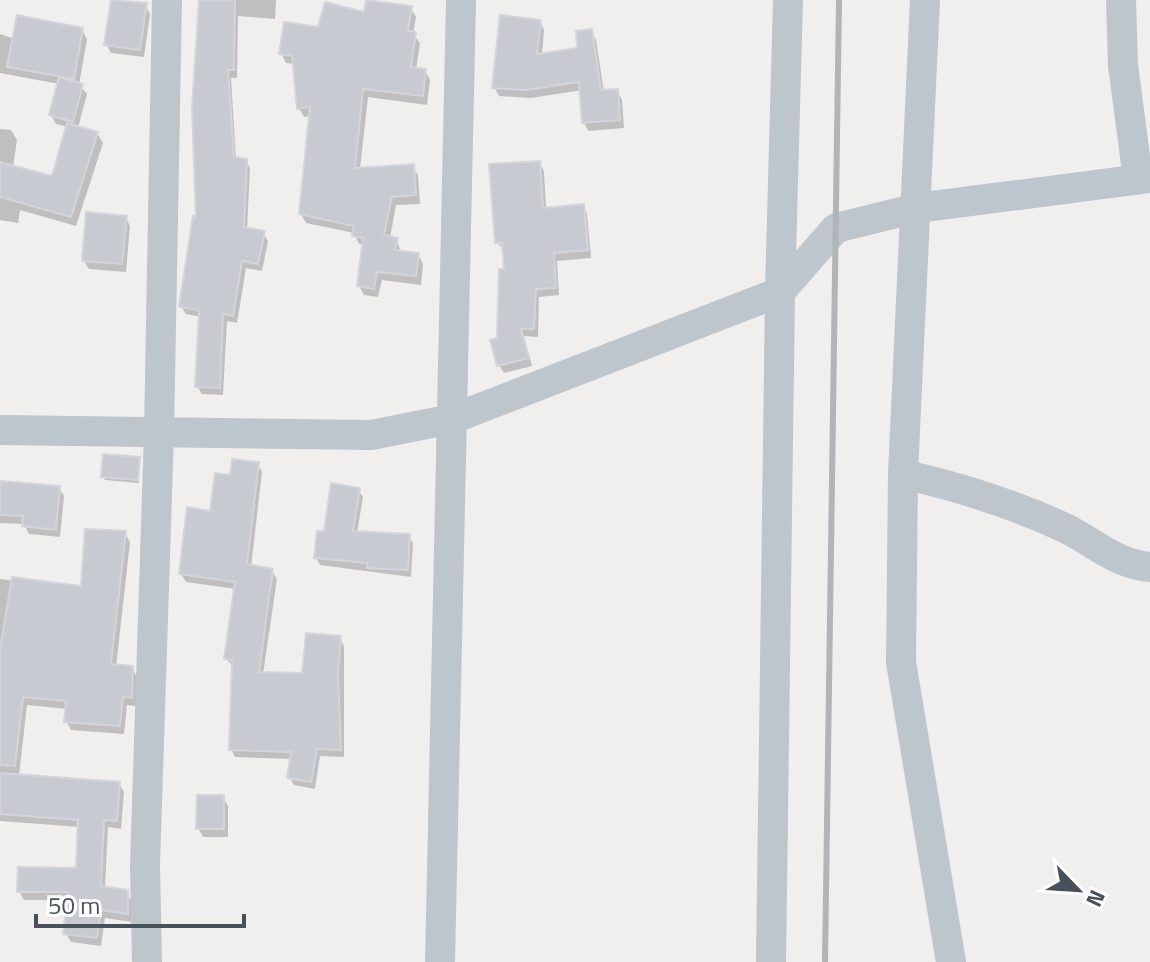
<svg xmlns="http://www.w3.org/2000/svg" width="1150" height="962" viewBox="0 0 1150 962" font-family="'Titillium Web',sans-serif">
<rect width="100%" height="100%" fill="#f1eeee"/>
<path fill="#0003" d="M 113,0 L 145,5 L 150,14 L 144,57 L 111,53 L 106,44 Z
M 202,0 L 276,0 L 275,19 L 238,16 L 237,78 L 231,78 L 236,159 L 246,161 L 250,168 L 247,230 L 263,233 L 268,241 L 262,271 L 246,268 L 237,323 L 227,321 L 223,395 L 202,394 L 197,386 L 201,317 L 186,314 L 181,306 L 198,219 Z
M 411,8 L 416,17 L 413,34 L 420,43 L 416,70 L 425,71 L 430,80 L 427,105 L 368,97 L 360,169 L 412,166 L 418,175 L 420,204 L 396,205 L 390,238 L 397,240 L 401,253 L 418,254 L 423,264 L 421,285 L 382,280 L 378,297 L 364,295 L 359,286 L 364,245 L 359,244 L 354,233 L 306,223 L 301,214 L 311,116 L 304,117 L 299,108 L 294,64 L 286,63 L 281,53 L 319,29 L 366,14 Z
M 540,21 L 544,30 L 542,55 L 579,50 L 591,31 L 596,40 L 604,92 L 617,91 L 622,100 L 624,128 L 588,131 L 584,122 L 582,90 L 531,98 L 499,96 L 494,87 Z
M 82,30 L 87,39 L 79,85 L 87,94 L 78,128 L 97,133 L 103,143 L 76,226 L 20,210 L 18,223 L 0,220 L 0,129 L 11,130 L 17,140 L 13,167 L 53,179 L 68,127 L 56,124 L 51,115 L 59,84 L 0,73 L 0,34 L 15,39 Z
M 539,163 L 544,171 L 546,209 L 583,206 L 587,214 L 591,258 L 557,261 L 559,295 L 539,297 L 538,337 L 524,336 L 532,366 L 504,373 L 499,365 L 499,339 L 506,270 L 505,250 L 496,242 Z
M 126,218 L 130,226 L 126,272 L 89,269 L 84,261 Z
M 139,459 L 139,483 L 105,480 L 103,476 Z
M 257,464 L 262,472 L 251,567 L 272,571 L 277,579 L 263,674 L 304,675 L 340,638 L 344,646 L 344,757 L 320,756 L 315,789 L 294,785 L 289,777 L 292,759 L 235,757 L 231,749 L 234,667 L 226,659 L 236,589 L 186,582 L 181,574 L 232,477 Z
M 0,484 L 59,488 L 64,496 L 60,537 L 29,534 L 24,524 L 0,523 Z
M 358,490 L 363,497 L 357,533 L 409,536 L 413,543 L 411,577 L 320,565 L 316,558 L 326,534 Z
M 125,533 L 130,542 L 116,667 L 132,668 L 137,677 L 136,706 L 127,705 L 124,734 L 71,730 L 66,721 L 67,709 L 27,705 L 19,776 L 119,784 L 124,792 L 121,829 L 108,827 L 105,888 L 126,892 L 131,900 L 132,922 L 105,918 L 101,946 L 71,942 L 66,934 L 69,900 L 24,900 L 19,891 L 78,870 L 80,827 L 0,821 L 0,579 L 83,589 Z
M 223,797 L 228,806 L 228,837 L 203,837 L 198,828 Z"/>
<path fill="#c8cad1" stroke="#d3d5da" stroke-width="2" d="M 111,0 L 147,3 L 140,50 L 104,45 Z
M 199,0 L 235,0 L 234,70 L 228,70 L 234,157 L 247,159 L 244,227 L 265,231 L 258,264 L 242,261 L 233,316 L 223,314 L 220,388 L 195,387 L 199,310 L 179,307 L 193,216 L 196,217 L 192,108 Z
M 366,0 L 412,6 L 408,31 L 416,32 L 411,67 L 426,69 L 423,96 L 363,89 L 355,168 L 414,164 L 416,195 L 392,197 L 384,235 L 398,238 L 395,250 L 419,253 L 416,276 L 377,272 L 374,289 L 357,286 L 363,238 L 352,236 L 354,226 L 299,214 L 310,107 L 297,109 L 292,56 L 279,54 L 284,22 L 318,27 L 325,2 L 364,12 Z
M 17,15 L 83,28 L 74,79 L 7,67 Z
M 500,15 L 541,20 L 537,54 L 577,48 L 576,31 L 592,29 L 601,90 L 618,89 L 620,120 L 582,123 L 579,82 L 526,90 L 492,88 Z
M 59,77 L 83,84 L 73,122 L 49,115 Z
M 67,123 L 98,132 L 71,217 L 0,197 L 0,162 L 52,176 Z
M 540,161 L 543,208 L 584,204 L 588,250 L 554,253 L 556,288 L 536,289 L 534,329 L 521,329 L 529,358 L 497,366 L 490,340 L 497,338 L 499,269 L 504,269 L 502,243 L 495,243 L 489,164 Z
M 86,212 L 127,216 L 122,264 L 82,261 Z
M 103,454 L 140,457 L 138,480 L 101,477 Z
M 232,459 L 259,462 L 247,564 L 273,569 L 259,672 L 302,673 L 306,633 L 341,636 L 338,675 L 341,750 L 317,749 L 311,782 L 287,778 L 291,752 L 229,750 L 232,660 L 224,659 L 235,582 L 179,574 L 187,507 L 210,511 L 215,473 L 230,475 Z
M 0,481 L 60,486 L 56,530 L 22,526 L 23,516 L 0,515 Z
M 331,483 L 360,488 L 353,531 L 410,534 L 408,570 L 367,568 L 367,563 L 314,558 L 317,531 L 324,531 Z
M 85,529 L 126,531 L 111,664 L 133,666 L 132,698 L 123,697 L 120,726 L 64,722 L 66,701 L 23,697 L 15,766 L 0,765 L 0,650 L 12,577 L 81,586 Z
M 0,773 L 120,782 L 117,821 L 104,820 L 101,886 L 128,890 L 128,914 L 101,910 L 97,938 L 63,934 L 68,892 L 17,892 L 18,867 L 76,868 L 78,820 L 0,814 Z
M 197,795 L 224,795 L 224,829 L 196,829 Z"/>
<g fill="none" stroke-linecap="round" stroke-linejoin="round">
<path stroke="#bdc5cd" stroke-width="30" d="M 925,0 L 903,474 L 901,662 L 951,962
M 1121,0 L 1123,65 L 1138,179
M 0,430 L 371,435 L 452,419 L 780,292 L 836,228 L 917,208 L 1150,178
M 903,474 C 959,487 1015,504 1067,529 C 1095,543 1116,564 1150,567
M 147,962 L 145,865 L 159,433 L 167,0
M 440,962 L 461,0
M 771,962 L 780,292 L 788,0"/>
<path stroke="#b1b4b8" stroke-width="6" d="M 825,962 L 839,0"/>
</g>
<g transform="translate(1078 890) rotate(115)" stroke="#ffffff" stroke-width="6" paint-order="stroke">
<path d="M0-6L14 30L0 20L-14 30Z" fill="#47515b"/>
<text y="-12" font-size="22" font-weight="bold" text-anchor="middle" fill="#47515b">N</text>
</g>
<path d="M36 914v12h208v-12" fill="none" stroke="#47515b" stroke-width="4"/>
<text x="48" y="914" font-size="24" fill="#47515b" stroke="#ffffff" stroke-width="6" paint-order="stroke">50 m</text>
</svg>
